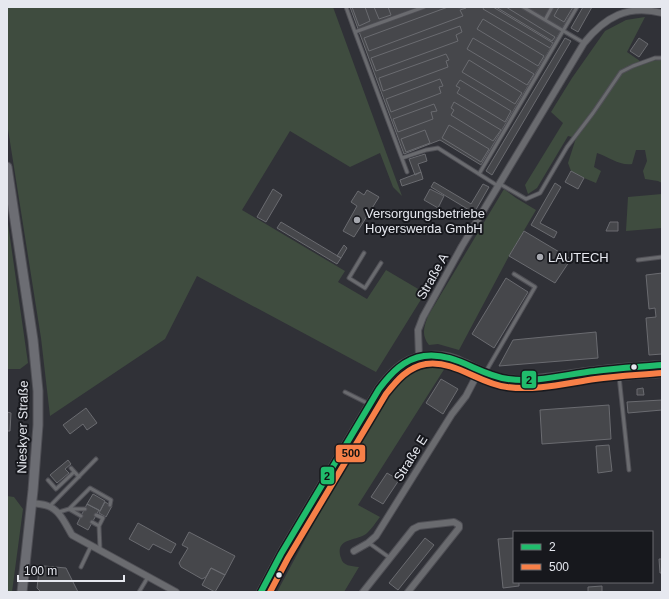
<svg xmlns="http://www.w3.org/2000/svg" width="669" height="599" viewBox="0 0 669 599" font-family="Helvetica,sans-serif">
<rect width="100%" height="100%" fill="#303137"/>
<path fill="#3f4c3f" d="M 7,7 L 333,7 L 402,196 L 393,187 L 380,153 L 350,167 L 290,131 L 242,210 L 345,271 L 338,282 L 367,299 L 386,270 L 425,293 L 376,372 L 197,276 L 165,339 L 50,416 L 41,338 L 7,123 Z
M 645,17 L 627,52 L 640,61 L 662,60 L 662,183 L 658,181 L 645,179 L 643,171 L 647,161 L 645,150 L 636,150 L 632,164 C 620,166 609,157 597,153 L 594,167 L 601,171 L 596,183 L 584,178 L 571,171 L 568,163 L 576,138 L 568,136 L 537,188 L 528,194 L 525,185 L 563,123 L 551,112 L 572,78 L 605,31 L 626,20 Z
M 504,189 L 516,198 L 536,210 L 509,256 L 459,350 L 438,344 L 429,345 C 421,335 424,327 428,316 Z
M 662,194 L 662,228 L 626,231 L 628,197 Z
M 7,217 L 28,363 L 20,369 L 7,369 Z
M 437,367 L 445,368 L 358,505 L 380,517 C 376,522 371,530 366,534 C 356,541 334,538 341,558 C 343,566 351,566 359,567 L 344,592 L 277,592 L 316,519 L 391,391 C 406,374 414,369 437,367 Z
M 7,496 L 14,497 L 23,509 L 12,592 L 7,592 Z"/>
<path fill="#46474b" stroke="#6a6b70" d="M 350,7 L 575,7 L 481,165 L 440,140 L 404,154 Z
M 352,7 L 365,7 L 370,21 L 359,26 Z
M 374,7 L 388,7 L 391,15 L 379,19 Z
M 448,7 L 466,8 L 460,10 L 463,16 L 369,51 L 364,38 Z
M 484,7 L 493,7 L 553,43 L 550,48 L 483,9 Z
M 496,7 L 506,7 L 555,37 L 552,41 Z
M 559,7 L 573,7 L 564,22 L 554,16 Z
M 583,7 L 592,7 L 578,32 L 571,28 Z
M 483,19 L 544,56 L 538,66 L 477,29 Z
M 460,26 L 462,32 L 456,35 L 458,41 L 376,71 L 371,58 Z
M 473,38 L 534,74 L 527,85 L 467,49 Z
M 565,38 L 571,41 L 492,175 L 486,171 Z
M 639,38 L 648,44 L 639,57 L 630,51 Z
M 446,54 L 449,60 L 446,61 L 448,67 L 383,91 L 379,78 Z
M 469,60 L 522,93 L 515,104 L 462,72 Z
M 440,79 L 443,86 L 439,87 L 441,93 L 391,112 L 386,99 Z
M 460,80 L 511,111 L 505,122 L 457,93 L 460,88 L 456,86 Z
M 454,102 L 501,130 L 493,141 L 451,115 L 454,110 L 451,108 Z
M 434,104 L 437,111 L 431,112 L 433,119 L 398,132 L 393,119 Z
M 449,125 L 489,149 L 481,162 L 442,138 Z
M 425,130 L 430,143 L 406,152 L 401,139 Z
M 425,154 L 427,161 L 418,164 L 421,172 L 415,175 L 409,159 Z
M 571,171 L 584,178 L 578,189 L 565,182 Z
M 421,172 L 423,179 L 402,186 L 400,180 Z
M 434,182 L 471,204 L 483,184 L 489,187 L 474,213 L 431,187 Z
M 555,183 L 561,187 L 540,223 L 557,232 L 554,238 L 531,225 Z
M 273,189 L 282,195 L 266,222 L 257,217 Z
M 430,189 L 444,196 L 438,208 L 424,200 Z
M 367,190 L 379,197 L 354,237 L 343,231 L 357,206 L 351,202 L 358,191 L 364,195 Z
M 281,222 L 341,258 L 337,264 L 277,228 Z
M 610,222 L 618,222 L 618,231 L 606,231 Z
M 524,231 L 571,259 L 555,283 L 509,256 Z
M 344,245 L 347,248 L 341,258 L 337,256 Z
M 662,273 L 662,354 L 649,355 L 646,318 L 656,317 L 655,308 L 649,309 L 646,275 Z
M 506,278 L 528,292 L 494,348 L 472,334 Z
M 596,332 L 598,358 L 499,366 L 513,340 Z
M 441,379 L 458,389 L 443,414 L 426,403 Z
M 643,388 L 644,395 L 637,395 L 637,389 Z
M 662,400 L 662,410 L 628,413 L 627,402 Z
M 609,405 L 611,439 L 542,444 L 540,410 Z
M 86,408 L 97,423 L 87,430 L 83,424 L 70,434 L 63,425 Z
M 7,412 L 11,413 L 10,431 L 7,431 Z
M 609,445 L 612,471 L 598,473 L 596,446 Z
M 68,460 L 71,464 L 65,469 L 69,473 L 57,483 L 50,475 Z
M 387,473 L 399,480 L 383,504 L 371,497 Z
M 93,494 L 105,501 L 100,511 L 87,504 Z
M 105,502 L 112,506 L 106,517 L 99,513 Z
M 87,504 L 99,510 L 88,530 L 77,524 Z
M 138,523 L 176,544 L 171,553 L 153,544 L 149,550 L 129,539 Z
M 189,532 L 235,556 L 225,575 L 211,568 L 206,577 L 202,579 L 181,567 L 179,563 L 188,548 L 182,545 Z
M 425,538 L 434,545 L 398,590 L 389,583 Z
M 514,538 L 514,582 L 519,582 L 519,586 L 503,588 L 498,539 Z
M 659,559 L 662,559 L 662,573 L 660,573 Z
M 44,566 L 66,568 L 78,592 L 41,592 L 37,588 L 39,570 Z
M 211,568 L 225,575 L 215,592 L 202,585 Z
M 602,586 L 602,592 L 588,592 L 588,587 Z"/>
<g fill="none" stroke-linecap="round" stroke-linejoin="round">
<g stroke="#4f4f55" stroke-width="5">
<path id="service" d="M 346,7 L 355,32
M 523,7 L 584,43
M 545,20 L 552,7
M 402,158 L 426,150 L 438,148 L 498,186
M 407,172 L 355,32 L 424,7
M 479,174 L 577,7
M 500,184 L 526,199 L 540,193 L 567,147 L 593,113 L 621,72 L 633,66 L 655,58 L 662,58
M 364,253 L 349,278 L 365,288 L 381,263
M 638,260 L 662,257
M 485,373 L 535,287 L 514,274
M 619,376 L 629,470
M 345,392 L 369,404
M 71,468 L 79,477
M 48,480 L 56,489 L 74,472
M 50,506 L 96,459
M 69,509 L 90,488 L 111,500 L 110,505
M 71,509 L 85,509
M 59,512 L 69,509 L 81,516
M 96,515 L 103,518 L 99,526
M 92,522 L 99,526 L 100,549
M 369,543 L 390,558
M 81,567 L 91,546
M 139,592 L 148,577"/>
</g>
<g stroke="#4f4f55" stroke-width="8">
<path id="minor" d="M 419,357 L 418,330 L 423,317 L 462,246 L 584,43 C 605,17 628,4 662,13
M 32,503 C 37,504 43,504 48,506 C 60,510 66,525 72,535 L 176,592
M 354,551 L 368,543 L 376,536 L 452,414 L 466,396 L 479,371
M 363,592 L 413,529 L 419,526 L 454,522 L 459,525 L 459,528 L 408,592"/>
</g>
<g stroke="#4f4f55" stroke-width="10">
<path id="tertiary" d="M 571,378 L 588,378 L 662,373
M 261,592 L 281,554 L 379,389 C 389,376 403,359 421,357 C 432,355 444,355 454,359 C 475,367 493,380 517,380 C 541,380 563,375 586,372 C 611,368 637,367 662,365"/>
</g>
<g stroke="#4f4f55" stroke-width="11">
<path id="secondary" d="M 7,167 L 33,340 L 38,391 L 38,425 L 33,490 L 22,592"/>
</g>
<use href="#service" stroke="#6a6b6f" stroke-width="3"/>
<use href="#minor" stroke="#6a6b6f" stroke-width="6"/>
<use href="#tertiary" stroke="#6a6b6f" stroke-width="8"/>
<use href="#secondary" stroke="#6c6d73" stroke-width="9"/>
<g stroke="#17181d" stroke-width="9">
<path id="bus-1" d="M 261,592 L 281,554 L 379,389 C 391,373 404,359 424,356 C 456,352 478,375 508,379 C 537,383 567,374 595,371 C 618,368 640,367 662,365"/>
</g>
<g stroke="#17181d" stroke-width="9">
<path id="bus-2" d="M 270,592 L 288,558 L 386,394 C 397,380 408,367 426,364 C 456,360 479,384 507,387 C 536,391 567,383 595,379 C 617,376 640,375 662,373"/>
</g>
<use href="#bus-1" stroke="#20bc6c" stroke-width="6"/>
<use href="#bus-2" stroke="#f78048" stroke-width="6"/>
</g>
<g fill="#a6a8af" stroke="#17181d" stroke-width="1.5">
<circle cx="357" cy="220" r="4"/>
<circle cx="540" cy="257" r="4"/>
</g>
<g fill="#e6e8ef" stroke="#17181d" stroke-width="1.5">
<circle cx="634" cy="367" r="3.5"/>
<circle cx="279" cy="575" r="3.5"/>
</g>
<g text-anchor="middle" stroke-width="4" stroke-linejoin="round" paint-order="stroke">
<g font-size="13" fill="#e6e8ef" stroke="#17181d" text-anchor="start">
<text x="365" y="218">Versorgungsbetriebe<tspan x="365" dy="15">Hoyerswerda GmbH</tspan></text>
<text x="548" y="262">LAUTECH</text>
</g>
<g font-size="13" fill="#e6e8ef" stroke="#17181d">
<text transform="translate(432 276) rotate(-61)" y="5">Straße A</text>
<text transform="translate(22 427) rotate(-89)" y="5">Nieskyer Straße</text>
<text transform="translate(410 458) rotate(-58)" y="5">Straße E</text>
</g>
</g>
<g stroke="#17181d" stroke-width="1.5">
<rect x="521" y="370" width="16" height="19" rx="4" fill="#20bc6c"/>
<rect x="335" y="444" width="31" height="19" rx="4" fill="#f78048"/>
<rect x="320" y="466" width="15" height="19" rx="4" fill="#20bc6c"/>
</g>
<g font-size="11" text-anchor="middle" font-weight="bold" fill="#111">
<text x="529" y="384">2</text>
<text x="351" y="457">500</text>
<text x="327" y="480">2</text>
</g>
<rect width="669" height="599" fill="none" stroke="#e6e8ef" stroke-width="16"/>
<rect x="513" y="531" width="140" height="52" fill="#17181d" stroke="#6a6b71"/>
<rect x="521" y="544" width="20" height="6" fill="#20bc6c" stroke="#6a6b71"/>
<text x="549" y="551" font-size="12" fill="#e6e8ef">2</text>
<rect x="521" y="564" width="20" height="6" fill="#f78048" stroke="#6a6b71"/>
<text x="549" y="571" font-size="12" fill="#e6e8ef">500</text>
<path d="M18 575v6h106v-6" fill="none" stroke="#e6e8ef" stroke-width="2"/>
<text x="24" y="575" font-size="12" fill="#e6e8ef" stroke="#17181d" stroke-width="3" paint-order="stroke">100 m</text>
</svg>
